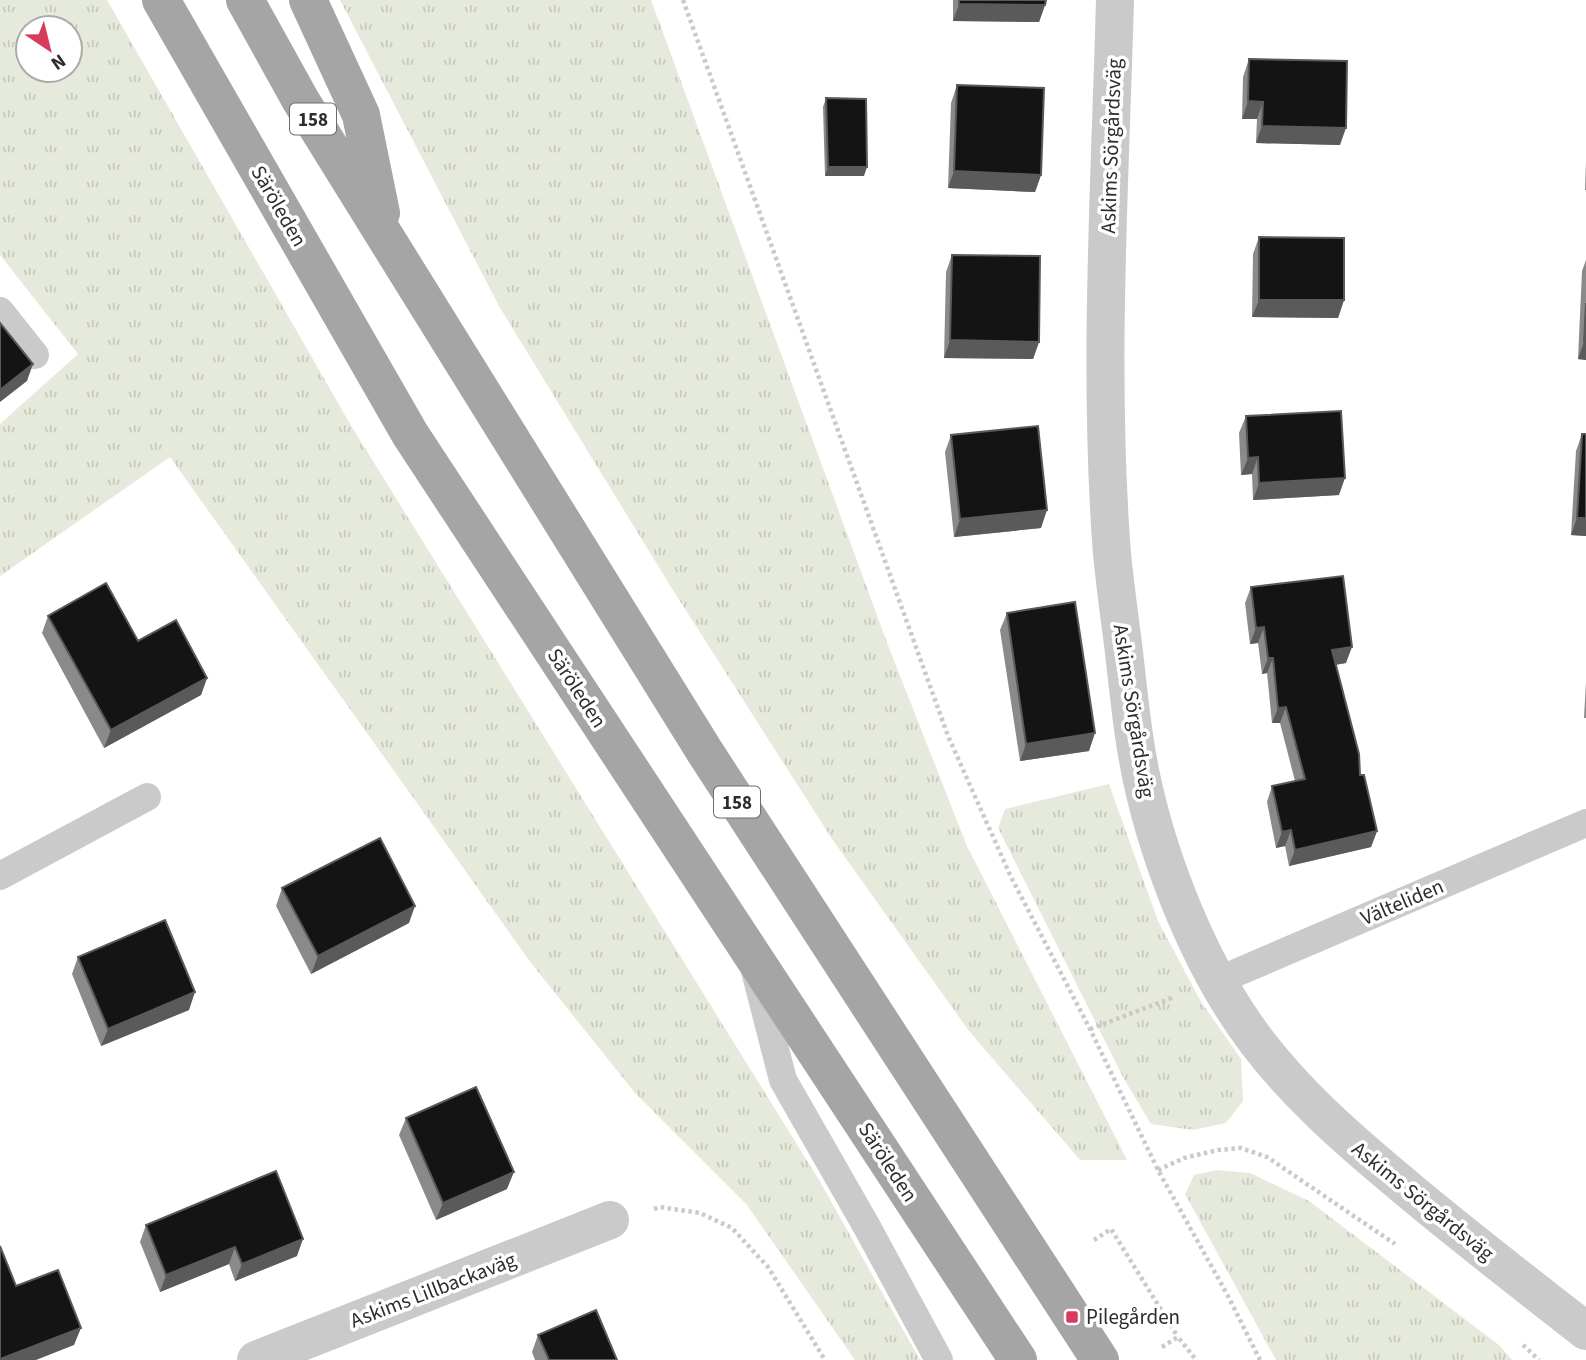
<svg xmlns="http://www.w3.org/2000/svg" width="1586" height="1360" viewBox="0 0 1586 1360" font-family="'Source Sans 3',sans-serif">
<defs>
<pattern id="grass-tufts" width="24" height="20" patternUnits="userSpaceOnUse" patternTransform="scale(1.75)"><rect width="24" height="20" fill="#e6eadc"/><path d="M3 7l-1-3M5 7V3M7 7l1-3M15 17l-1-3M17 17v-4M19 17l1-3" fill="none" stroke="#c6c9bd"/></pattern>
</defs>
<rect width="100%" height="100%" fill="#fff"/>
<path fill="url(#grass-tufts)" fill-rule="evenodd" d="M 0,0 L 107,0 L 350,424 L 819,1180 L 920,1360 L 855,1360 L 747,1205 L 635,1093 L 531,963 L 170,457 L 0,576 L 0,424 L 78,354 L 0,255 ZM 28,28 L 70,28 L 70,70 L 28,70 Z
M 340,0 L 651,0 L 889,648 L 967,846 L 1127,1160 L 1080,1160 L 969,1031 L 832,839 L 671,587 L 500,308 Z
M 1109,784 L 1158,921 L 1200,1000 L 1241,1059 L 1243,1101 L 1226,1123 L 1193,1130 L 1151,1124 L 1124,1079 L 998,828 L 1005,809 Z
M 1216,1170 L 1250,1173 L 1309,1201 L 1499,1345 L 1512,1360 L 1276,1360 L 1185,1194 L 1194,1175 Z"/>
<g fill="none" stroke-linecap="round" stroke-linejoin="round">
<path stroke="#cacaca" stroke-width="4.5" stroke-dasharray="3.5 3.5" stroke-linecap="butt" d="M 683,0 L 948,736 L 1011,877 L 1090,1029 L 1158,1170 L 1228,1296 L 1260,1360
M 1090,1029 L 1174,997
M 1158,1170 L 1184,1158 L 1218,1150 L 1241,1148 L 1267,1157 L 1395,1244
M 654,1209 L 660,1207 L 700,1213 L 732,1228 L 768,1267 L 825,1360
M 1094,1240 L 1111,1229 L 1178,1337
M 1523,1345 L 1539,1360
M 1162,1347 L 1178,1337 L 1196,1360"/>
<path stroke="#cacaca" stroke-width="28" d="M 0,311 L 35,355
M 0,876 L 147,797
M 755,971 L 783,1080 L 867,1227 L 939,1360
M 1217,981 L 1586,823"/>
<path stroke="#cacaca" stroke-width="38" d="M 1115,0 C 1110,184 1098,370 1112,554 C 1115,584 1119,614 1123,644 C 1127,677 1130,710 1135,742 C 1150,841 1196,962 1257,1042 C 1295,1092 1342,1134 1391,1175 C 1454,1229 1521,1280 1586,1331
M 256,1360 L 610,1220"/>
<path stroke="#a5a5a5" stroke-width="38" d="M 161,0 L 410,434 L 1018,1360
M 245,0 L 301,101 L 705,752 L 1100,1360
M 308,0 L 361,115 L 381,213"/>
</g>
<path fill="#8a8a8a" d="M 953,0 L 1046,0 L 1045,5 L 1039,22 L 953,21 Z
M 1249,59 L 1340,145 L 1256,143 L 1257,119 L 1242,119 L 1243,77 Z
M 957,85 L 1041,175 L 1035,192 L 948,188 L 951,103 Z
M 826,98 L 864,176 L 825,176 L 823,107 Z
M 1586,161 L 1586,190 L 1585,190 Z
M 1259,237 L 1344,300 L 1338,318 L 1252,317 L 1253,254 Z
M 952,255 L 1039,342 L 1033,359 L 944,358 L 946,272 Z
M 1586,260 L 1586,360 L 1578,359 L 1582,271 Z
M 1246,416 L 1339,495 L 1253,500 L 1252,474 L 1241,475 L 1239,433 Z
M 1582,434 L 1586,434 L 1586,536 L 1571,535 L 1576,451 Z
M 951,435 L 1041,528 L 954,537 L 945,452 Z
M 1251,587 L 1346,663 L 1336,665 L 1360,775 L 1377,831 L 1371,847 L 1289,866 L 1285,846 L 1276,848 L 1267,802 L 1272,786 L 1295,781 L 1280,723 L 1272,723 L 1267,673 L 1262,674 L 1258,643 L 1250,644 L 1245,603 Z
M 1007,613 L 1089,751 L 1020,761 L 1000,630 Z
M 48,616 L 138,641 L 207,678 L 201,695 L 104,748 L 42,633 Z
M 1586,682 L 1586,718 L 1584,718 Z
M 282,888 L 409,923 L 311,974 L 276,906 Z
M 78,957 L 189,1010 L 101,1046 L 72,974 Z
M 406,1118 L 507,1189 L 436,1220 L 399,1135 Z
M 146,1225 L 297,1256 L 235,1281 L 229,1264 L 160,1292 L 140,1242 Z
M 538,1335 L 617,1360 L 535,1360 L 532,1352 Z"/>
<path fill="#5a5a5a" d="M 959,4 L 1045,5 L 1039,22 L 953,21 Z
M 1248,101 L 1263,102 L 1257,119 L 1242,119 Z
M 1262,126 L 1346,128 L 1340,145 L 1256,143 Z
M 828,167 L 867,167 L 864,176 L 825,176 Z
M 954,171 L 1041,175 L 1035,192 L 948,188 Z
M 1259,300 L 1344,300 L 1338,318 L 1252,317 Z
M 950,340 L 1039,342 L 1033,359 L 944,358 Z
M 1584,342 L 1586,342 L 1586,360 L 1578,359 Z
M 33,364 L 27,381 L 0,402 L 0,390 Z
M 1258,457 L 1252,474 L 1241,475 L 1248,458 Z
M 1345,478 L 1339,495 L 1253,500 L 1259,483 Z
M 1047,510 L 1041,528 L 954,537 L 960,519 Z
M 1577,518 L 1586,518 L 1586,536 L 1571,535 Z
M 1264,627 L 1258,643 L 1250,644 L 1256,628 Z
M 1352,647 L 1346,663 L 1326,666 L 1332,650 Z
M 1268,658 L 1273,658 L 1267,673 L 1262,674 Z
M 207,678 L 201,695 L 104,748 L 111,730 Z
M 1286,707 L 1280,723 L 1272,723 L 1278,708 Z
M 1095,733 L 1089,751 L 1020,761 L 1026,744 Z
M 1291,830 L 1285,846 L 1276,848 L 1282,832 Z
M 1377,831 L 1371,847 L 1289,866 L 1295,850 Z
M 415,906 L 409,923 L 311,974 L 318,956 Z
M 195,992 L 189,1010 L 101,1046 L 108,1029 Z
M 514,1172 L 507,1189 L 436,1220 L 443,1203 Z
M 303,1239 L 297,1256 L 235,1281 L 242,1264 Z
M 235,1247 L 229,1264 L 160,1292 L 166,1275 Z
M 81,1328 L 74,1345 L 36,1360 L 0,1360 L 0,1359 Z"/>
<path fill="#141414" stroke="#5a5a5a" stroke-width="2" d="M 959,0 L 1046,0 L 1045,5 L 959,4 Z
M 1249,59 L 1347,61 L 1346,128 L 1262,126 L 1263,102 L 1248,101 Z
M 957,85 L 1044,88 L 1041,175 L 954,171 Z
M 826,98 L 866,99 L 867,167 L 828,167 Z
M 1259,237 L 1344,238 L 1344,300 L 1259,300 Z
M 952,255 L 1040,256 L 1039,342 L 950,340 Z
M 1586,303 L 1586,342 L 1584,342 Z
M 0,323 L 33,364 L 0,390 Z
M 1341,411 L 1345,478 L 1259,483 L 1258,457 L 1248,458 L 1246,416 Z
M 1038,426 L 1047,510 L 960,519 L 951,435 Z
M 1582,434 L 1586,434 L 1586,518 L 1577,518 Z
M 1343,576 L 1352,647 L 1332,650 L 1359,754 L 1360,775 L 1364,775 L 1377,831 L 1295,850 L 1291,830 L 1282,832 L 1272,786 L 1305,779 L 1286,707 L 1278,708 L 1273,658 L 1268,658 L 1264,627 L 1256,628 L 1251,587 Z
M 106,583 L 138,641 L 176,620 L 207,678 L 111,730 L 48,616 Z
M 1075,602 L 1095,733 L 1026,744 L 1007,613 Z
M 380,838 L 415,906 L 318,956 L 282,888 Z
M 165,920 L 195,992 L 108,1029 L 78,957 Z
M 476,1087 L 514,1172 L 443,1203 L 406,1118 Z
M 276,1171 L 303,1239 L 242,1264 L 235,1247 L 166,1275 L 146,1225 Z
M 0,1246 L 16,1286 L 58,1270 L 81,1328 L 0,1359 Z
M 596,1310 L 617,1360 L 549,1360 L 538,1335 Z"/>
<rect fill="#d93b5d" stroke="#fff" stroke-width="2.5" x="1065" y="1310" width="14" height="14" rx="3.5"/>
<g text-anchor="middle" stroke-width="7" stroke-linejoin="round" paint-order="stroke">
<g fill="#fff" stroke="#6c6c6c" stroke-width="2">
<rect x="290" y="103.5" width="46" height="31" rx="5"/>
<rect x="714" y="786.5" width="46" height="31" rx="5"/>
</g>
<g font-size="19" font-weight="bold" fill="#2d2d2d">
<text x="313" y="126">158</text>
<text x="737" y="809">158</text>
</g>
<g font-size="21" fill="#2d2d2d" stroke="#fff">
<text transform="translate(1111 146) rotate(-88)" y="7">Askims Sörgårdsväg</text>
<text transform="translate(279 206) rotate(60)" y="7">Säröleden</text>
<text transform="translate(577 688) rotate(57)" y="7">Säröleden</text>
<text transform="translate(1134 711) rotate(81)" y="7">Askims Sörgårdsväg</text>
<text transform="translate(1402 902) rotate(-23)" y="7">Välteliden</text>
<text transform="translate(888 1162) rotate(57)" y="7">Säröleden</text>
<text transform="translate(1423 1201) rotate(39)" y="7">Askims Sörgårdsväg</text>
<text transform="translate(433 1290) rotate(-21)" y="7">Askims Lillbackaväg</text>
</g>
<g font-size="21" fill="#2d2d2d" stroke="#fff" text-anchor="start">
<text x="1086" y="1324">Pilegården</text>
</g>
</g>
<g transform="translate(49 49) rotate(145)"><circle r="33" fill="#ffffff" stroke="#ababab" stroke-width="2"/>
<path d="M0-5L12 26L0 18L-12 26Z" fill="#d93b5d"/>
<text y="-10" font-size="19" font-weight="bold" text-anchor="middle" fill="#2d2d2d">N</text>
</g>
</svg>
